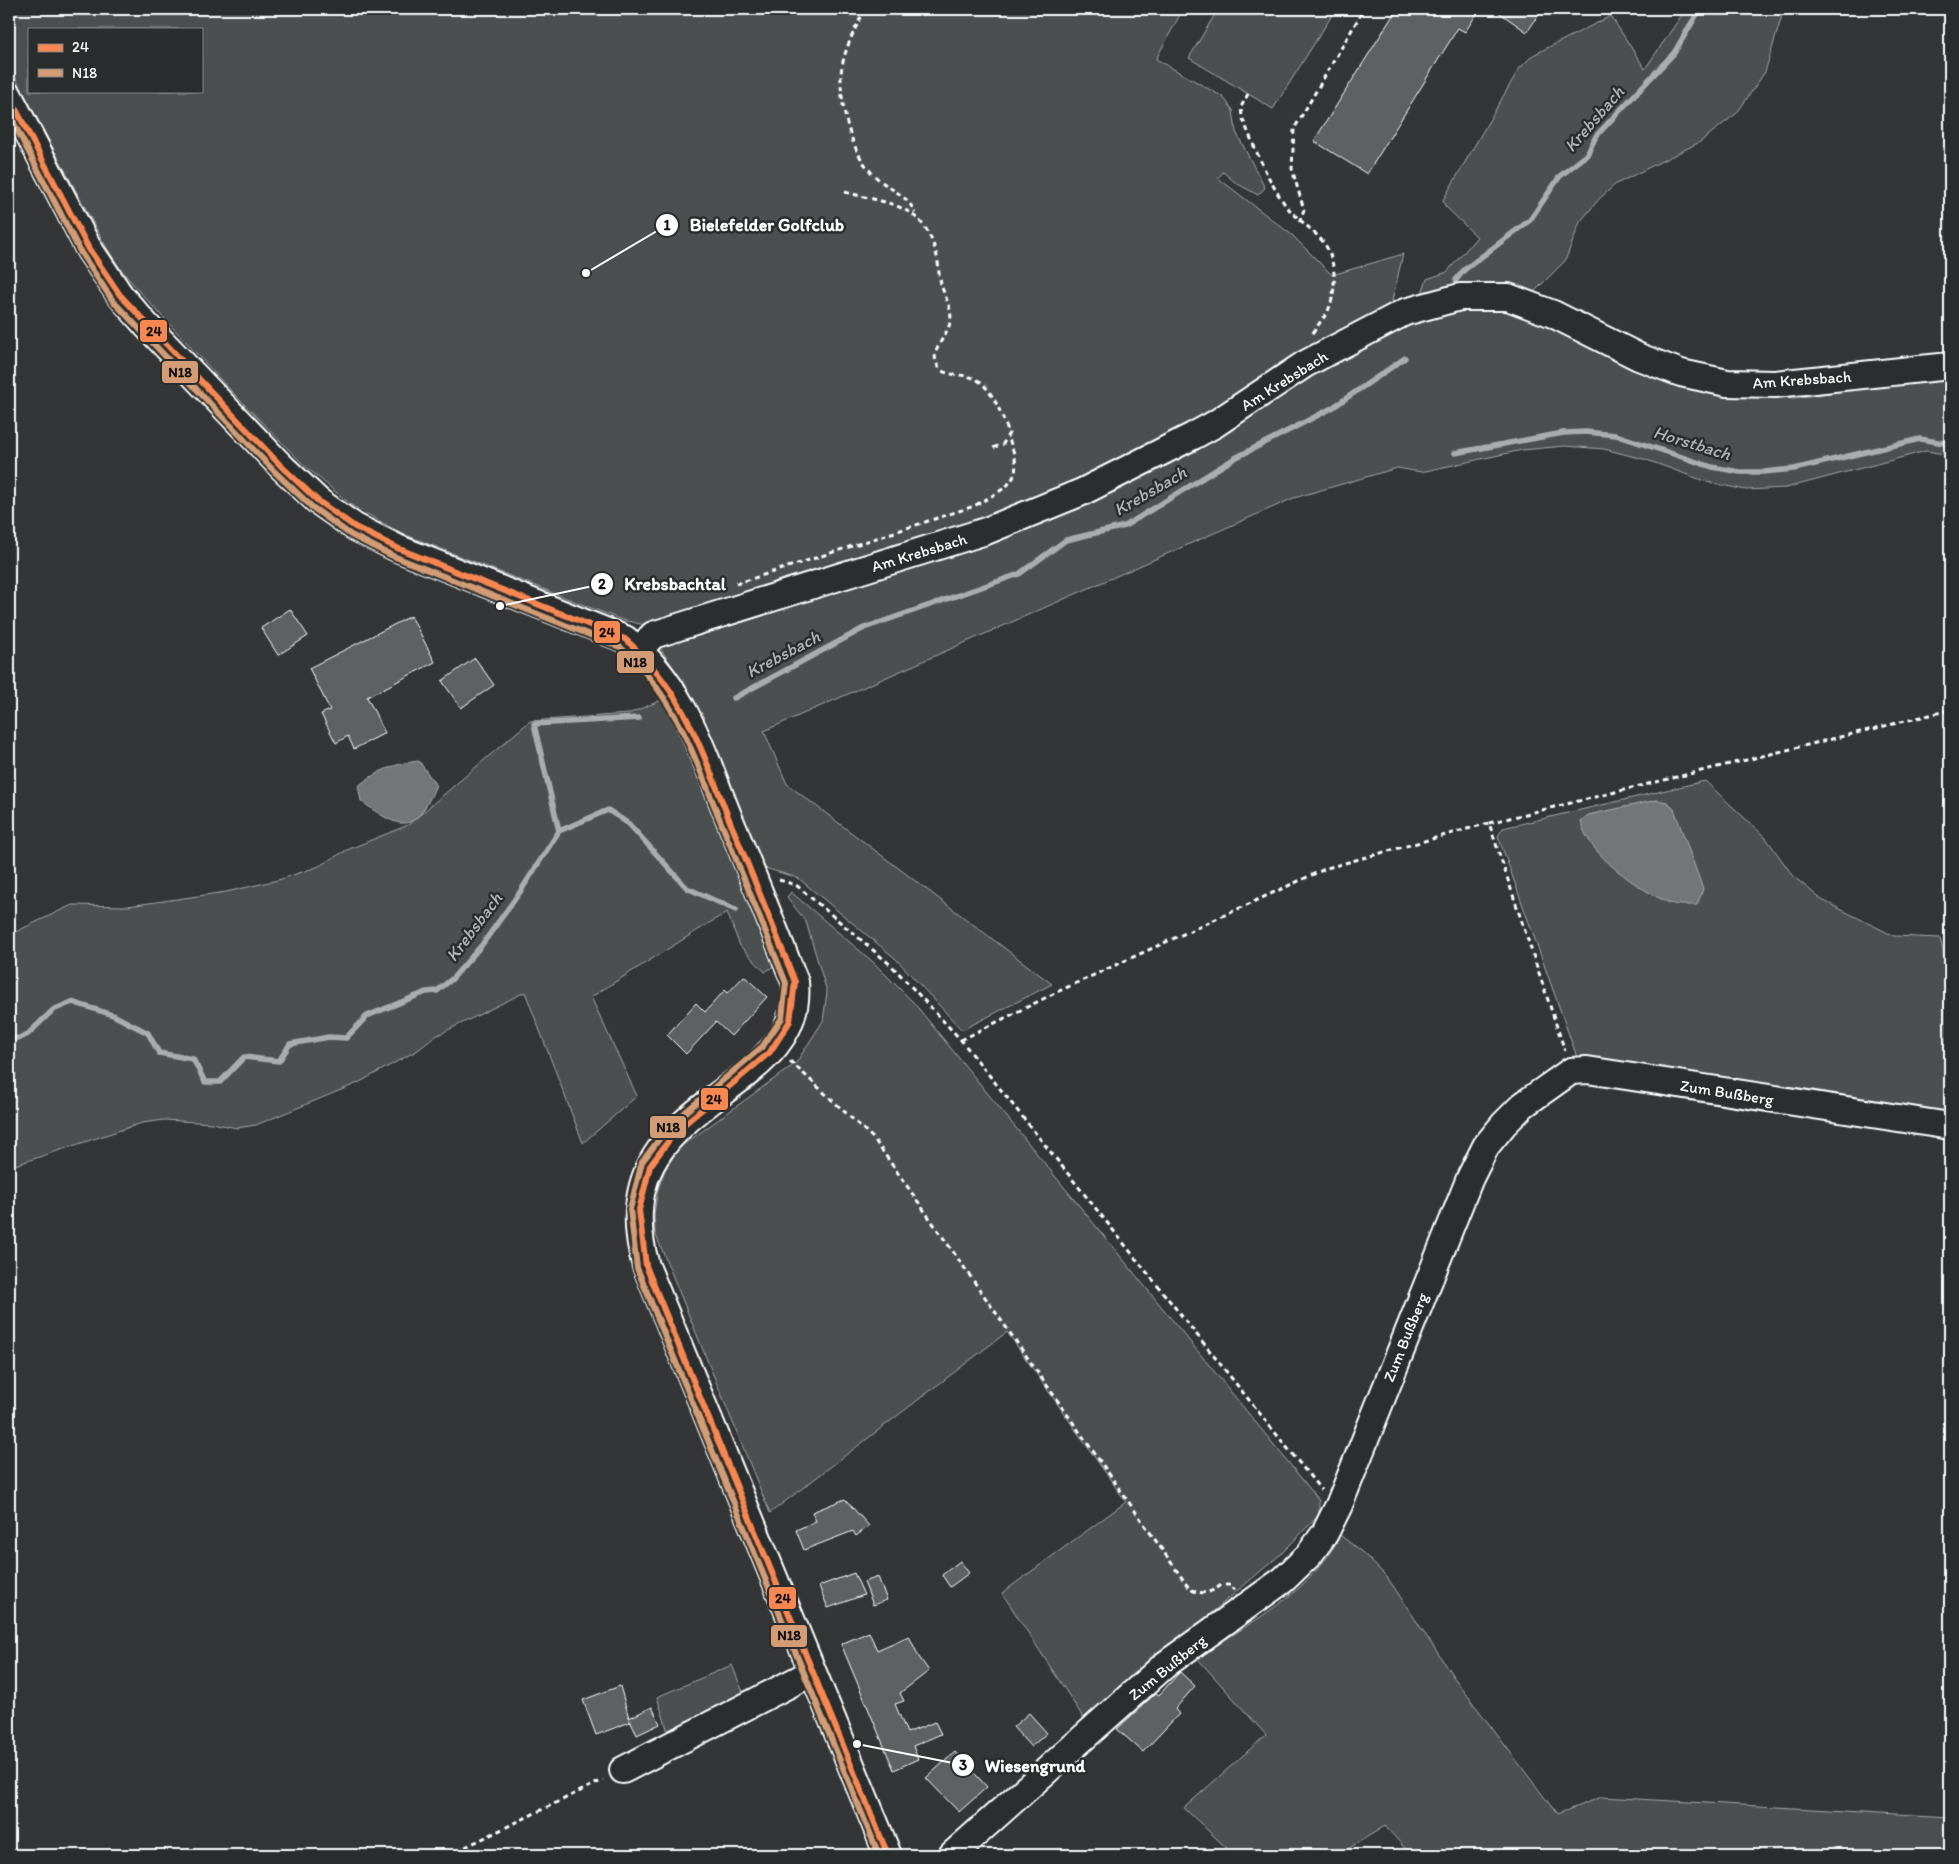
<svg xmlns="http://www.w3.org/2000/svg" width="1959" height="1864" viewBox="0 0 1959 1864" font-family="Itim,sans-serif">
<rect width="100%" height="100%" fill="#333536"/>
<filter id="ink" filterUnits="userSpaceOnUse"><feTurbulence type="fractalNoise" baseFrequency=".02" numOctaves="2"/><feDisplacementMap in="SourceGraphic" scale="10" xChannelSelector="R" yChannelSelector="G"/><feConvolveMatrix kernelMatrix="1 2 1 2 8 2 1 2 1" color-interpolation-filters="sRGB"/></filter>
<g filter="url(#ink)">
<path fill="#4c4f50" stroke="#a6a7a8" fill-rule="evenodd" d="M 9,9 L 1183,9 L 1156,59 L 1223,97 L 1233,110 L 1236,132 L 1265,188 L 1258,195 L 1236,183 L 1223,172 L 1218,178 L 1292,235 L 1332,275 L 1403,254 L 1391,305 L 1079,489 L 655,627 L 622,620 L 401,533 L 351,505 L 305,466 L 233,393 L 138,290 L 119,267 L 104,243 L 9,66 ZM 29,29 L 201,29 L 201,91 L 29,91 Z
M 1218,9 L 1336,9 L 1273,109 L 1189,58 Z
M 1686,9 L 1784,9 L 1765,72 L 1737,113 L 1700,142 L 1616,184 L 1600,198 L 1580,222 L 1565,261 L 1531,295 L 1418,304 L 1427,279 L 1447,272 L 1477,237 L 1445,206 L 1443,200 L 1519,69 L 1533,55 L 1611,16 L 1645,69 Z
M 1516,304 L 1693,387 L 1794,398 L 1950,376 L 1950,455 L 1926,451 L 1786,488 L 1746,490 L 1707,482 L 1647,460 L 1604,449 L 1565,446 L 1522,450 L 1421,472 L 1397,468 L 1294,498 L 764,731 L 787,784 L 1052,984 L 962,1030 L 896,959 L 798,878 L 755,865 L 683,682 L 658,645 L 1000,533 L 1402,320 L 1458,305 Z
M 664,699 L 778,963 L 765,972 L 740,946 L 727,912 L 591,997 L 637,1096 L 583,1143 L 525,992 L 436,1036 L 418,1050 L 358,1083 L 256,1125 L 237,1128 L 212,1123 L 164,1120 L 142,1123 L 9,1167 L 9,935 L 72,905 L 128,906 L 226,892 L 278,880 L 317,867 L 347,850 L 408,825 L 530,721 L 628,714 Z
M 1705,781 L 1766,838 L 1793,876 L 1822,900 L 1894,936 L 1940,938 L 1950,982 L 1950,1119 L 1587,1064 L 1577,1057 L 1498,836 L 1503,828 ZM 1657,801 L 1667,802 L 1582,821 L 1589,815 Z
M 791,892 L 873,962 L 914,1003 L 1319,1500 L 1319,1515 L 1281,1554 L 1085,1720 L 1002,1593 L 1126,1502 L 1007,1332 L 770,1513 L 655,1233 L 654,1214 L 658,1189 L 665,1170 L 679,1148 L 796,1063 L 823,1021 L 827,992 L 806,922 L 787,897 Z
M 1340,1535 L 1363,1553 L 1387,1577 L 1455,1679 L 1557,1814 L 1602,1797 L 1950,1817 L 1950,1855 L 1411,1855 L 1385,1826 L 1338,1855 L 1234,1855 L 1184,1808 L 1266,1735 L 1197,1658 C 1248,1623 1313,1593 1340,1535 Z
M 732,1665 L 745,1697 L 669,1735 L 657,1697 Z"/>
<path fill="#737576" stroke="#abacad" d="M 419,761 L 436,785 C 415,836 400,830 361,801 L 358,786 C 377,771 395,763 419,761 Z
M 1657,800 L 1667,802 L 1674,809 L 1703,889 L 1697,905 C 1688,905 1679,906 1670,903 C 1641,891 1586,854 1581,821 L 1588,815 Z"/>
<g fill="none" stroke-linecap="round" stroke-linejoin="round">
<path stroke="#abacad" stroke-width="5.5" d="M 1456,280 L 1464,270 L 1530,220 L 1560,176 L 1587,155 L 1596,136 L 1674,53 L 1700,9
M 1455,453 L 1563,433 L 1586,432 L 1616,435 L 1712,467 L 1740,472 L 1763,472 L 1794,469 L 1920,439 L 1950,444
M 734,698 L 864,628 L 1019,574 L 1066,540 L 1125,526 L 1235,458 L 1332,408 L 1405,358
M 559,831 L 608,810 L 629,824 L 687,888 L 736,910
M 9,1038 L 20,1038 L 28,1034 L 53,1010 L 72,1002 L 113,1015 L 148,1033 L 159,1053 L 193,1059 L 205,1082 L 220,1082 L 244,1057 L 279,1061 L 290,1044 L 329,1037 L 346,1038 L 367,1016 L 426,992 L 437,991 L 452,979 L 481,946 L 520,892 L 559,831 L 534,724 L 639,718"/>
</g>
<path fill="#5f6162" stroke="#fff" d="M 1397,9 L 1480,9 L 1465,32 L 1458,28 L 1367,174 L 1314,141 Z
M 1494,9 L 1543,9 L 1527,32 Z
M 290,609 L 308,636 L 278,655 L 261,628 Z
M 411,616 L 435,662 L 367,697 L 385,733 L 354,749 L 348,736 L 336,743 L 321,714 L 330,710 L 309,668 Z
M 475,658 L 494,685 L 461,708 L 442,681 Z
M 744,976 L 767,997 L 731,1036 L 716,1022 L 686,1054 L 667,1035 L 696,1003 L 705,1012 L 725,990 L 728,993 Z
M 845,1499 L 869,1526 L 856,1536 L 853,1531 L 804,1550 L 796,1530 L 816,1521 L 812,1512 Z
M 960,1561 L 969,1573 L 950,1587 L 942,1575 Z
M 854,1573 L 864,1595 L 828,1608 L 819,1586 Z
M 878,1577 L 887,1600 L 873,1605 L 864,1582 Z
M 869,1632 L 877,1650 L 909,1636 L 919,1657 L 929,1671 L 900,1693 L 904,1701 L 895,1704 L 907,1733 L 935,1722 L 941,1734 L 913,1746 L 918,1759 L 894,1770 L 841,1644 Z
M 1180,1672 L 1195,1686 L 1175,1709 L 1179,1714 L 1143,1752 L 1117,1729 L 1156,1693 L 1159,1695 Z
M 620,1686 L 629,1718 L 652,1707 L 660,1724 L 637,1735 L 629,1719 L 630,1722 L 596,1735 L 583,1700 Z
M 1029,1713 L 1047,1733 L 1031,1747 L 1013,1727 Z
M 955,1752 L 987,1787 L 959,1812 L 926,1778 Z"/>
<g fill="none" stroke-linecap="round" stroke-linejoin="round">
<g stroke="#fff" stroke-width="30">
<path id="minor" d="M 9,96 L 89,249 L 120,295 L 147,326 L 281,466 L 318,501 L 355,527 L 397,548 L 625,639 C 684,684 704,757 731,823 C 753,876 774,929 795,982 C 807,1100 597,1095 646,1266 L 888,1855
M 639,650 L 653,635 L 986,531 L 1082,492 L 1193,436 L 1215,424 L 1305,364 L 1405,312 L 1460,297 L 1508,297 L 1553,314 L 1639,357 L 1681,373 L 1727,383 L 1775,384 L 1950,366
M 623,1770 L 811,1673
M 952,1855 L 1166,1664 L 1283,1580 L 1309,1555 L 1325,1533 L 1339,1505 L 1470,1178 L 1486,1146 L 1504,1124 L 1523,1105 L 1571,1071 L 1587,1070 L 1950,1126"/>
</g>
<path stroke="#fff" stroke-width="3" stroke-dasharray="5 4" stroke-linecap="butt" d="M 865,9 C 855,29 843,51 841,74 C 840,107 851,155 876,177 C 890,190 908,195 915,213
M 1248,94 L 1241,107 L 1242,117 C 1254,146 1266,177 1284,203 C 1296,219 1313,229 1324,243 C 1337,261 1337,293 1327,313 C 1322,320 1316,327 1312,335
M 845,192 C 888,204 923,203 936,253 C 939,262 938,271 940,279 C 942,294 954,308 950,323 C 945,341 925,354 942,371 C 952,376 963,374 973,378 C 991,384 1002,416 1009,433 L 1003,444 L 992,448
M 1299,222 L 1304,210 L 1292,169 L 1294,129 L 1364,9
M 736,584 L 974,506 C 1009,486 1027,481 1008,437
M 1489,823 L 1950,710
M 779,880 L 796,885 L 892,966 L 961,1040 L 1321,1490
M 961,1040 L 1057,992 L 1327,868 L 1489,823 L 1565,1051
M 790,1061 L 874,1139 L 1189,1588 C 1199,1596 1212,1593 1221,1585 L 1230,1585 L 1235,1590
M 449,1855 L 603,1780"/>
<use href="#minor" stroke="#2a2d2e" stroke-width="26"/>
<g stroke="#2a2d2e" stroke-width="10">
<path id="bus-1" d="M 9,96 L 89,249 L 120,295 L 281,466 L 318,501 L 355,527 L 397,548 L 625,639 C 685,692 702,752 731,824 C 753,876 774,929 795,982 L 790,1021 L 770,1052 L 675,1132 L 650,1166 L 639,1210 L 646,1266 L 888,1855"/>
</g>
<g stroke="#2a2d2e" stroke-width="10">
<path id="bus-2" d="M 9,114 L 81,253 L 113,301 L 275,472 L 312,507 L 351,535 L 393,556 L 620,647 C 676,696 695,758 722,825 C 744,878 765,930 786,983 L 782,1018 L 763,1046 L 669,1126 L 642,1162 L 630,1209 L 637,1268 L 879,1855"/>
</g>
<use href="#bus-1" stroke="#f88751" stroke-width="6"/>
<use href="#bus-2" stroke="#d39c74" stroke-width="6"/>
</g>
</g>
<g text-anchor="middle" stroke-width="5" stroke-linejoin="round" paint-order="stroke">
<g font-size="16" fill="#fff" stroke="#2a2d2e">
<text transform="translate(1802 379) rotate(-4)" y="6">Am Krebsbach</text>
<text transform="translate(1284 380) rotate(-32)" y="6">Am Krebsbach</text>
<text transform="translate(919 552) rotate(-17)" y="6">Am Krebsbach</text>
<text transform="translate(1727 1092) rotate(9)" y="6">Zum Bußberg</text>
<text transform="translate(1405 1337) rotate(-68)" y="6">Zum Bußberg</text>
<text transform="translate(1167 1667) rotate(-39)" y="6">Zum Bußberg</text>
</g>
<g font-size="18" font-style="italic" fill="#b2b3b4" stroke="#2a2d2e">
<text transform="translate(1594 119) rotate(-49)" y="6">Krebsbach</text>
<text transform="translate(1692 443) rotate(17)" y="6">Horstbach</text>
<text transform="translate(1150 491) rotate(-30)" y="6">Krebsbach</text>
<text transform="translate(783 654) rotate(-28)" y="6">Krebsbach</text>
<text transform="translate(474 927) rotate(-53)" y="6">Krebsbach</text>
</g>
</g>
<path fill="none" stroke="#fff" stroke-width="2" d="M586 273L667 225M500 606L602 584M857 1744L963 1765"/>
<g fill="#fff" stroke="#2a2d2e" stroke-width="2">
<circle cx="586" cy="273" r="5"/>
<circle cx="500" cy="606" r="5"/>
<circle cx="857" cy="1744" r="5"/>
<circle cx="667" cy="225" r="12"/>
<circle cx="602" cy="584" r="12"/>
<circle cx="963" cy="1765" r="12"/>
</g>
<g font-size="15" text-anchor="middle" font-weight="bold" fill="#111">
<text x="667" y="230">1</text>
<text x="602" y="589">2</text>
<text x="963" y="1770">3</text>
</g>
<g font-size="18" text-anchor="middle" font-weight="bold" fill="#fff" stroke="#2a2d2e" stroke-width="5" stroke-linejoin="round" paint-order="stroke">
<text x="767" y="231">Bielefelder Golfclub</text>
<text x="675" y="590">Krebsbachtal</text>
<text x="1035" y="1772">Wiesengrund</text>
</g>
<g stroke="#2a2d2e" stroke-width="2">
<rect x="139" y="319" width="29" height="24" rx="5" fill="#f88751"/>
<rect x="161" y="360" width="38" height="24" rx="5" fill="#d39c74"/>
<rect x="593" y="620" width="28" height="24" rx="5" fill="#f88751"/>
<rect x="616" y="650" width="39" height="24" rx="5" fill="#d39c74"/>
<rect x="700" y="1087" width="29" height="24" rx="5" fill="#f88751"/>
<rect x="649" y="1115" width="38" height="24" rx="5" fill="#d39c74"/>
<rect x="768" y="1586" width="29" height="24" rx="5" fill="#f88751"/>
<rect x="770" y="1624" width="38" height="24" rx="5" fill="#d39c74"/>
</g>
<g font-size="14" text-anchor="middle" font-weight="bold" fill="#111">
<text x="154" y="336">24</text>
<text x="180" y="377">N18</text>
<text x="607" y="637">24</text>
<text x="635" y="667">N18</text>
<text x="714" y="1104">24</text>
<text x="668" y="1132">N18</text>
<text x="783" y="1603">24</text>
<text x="789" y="1640">N18</text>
</g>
<rect width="1959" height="1864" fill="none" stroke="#2a2d2e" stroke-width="30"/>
<rect x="15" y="15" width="1929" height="1834" fill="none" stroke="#fff" stroke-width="2" filter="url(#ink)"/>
<rect x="28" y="28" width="175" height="65" fill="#2a2d2e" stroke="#7f8182"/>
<rect x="38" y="44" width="25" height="8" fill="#f88751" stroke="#7f8182"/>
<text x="72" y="52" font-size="15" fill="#ffffff">24</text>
<rect x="38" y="69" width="25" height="8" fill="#d39c74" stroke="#7f8182"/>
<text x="72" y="78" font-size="15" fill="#ffffff">N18</text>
</svg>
